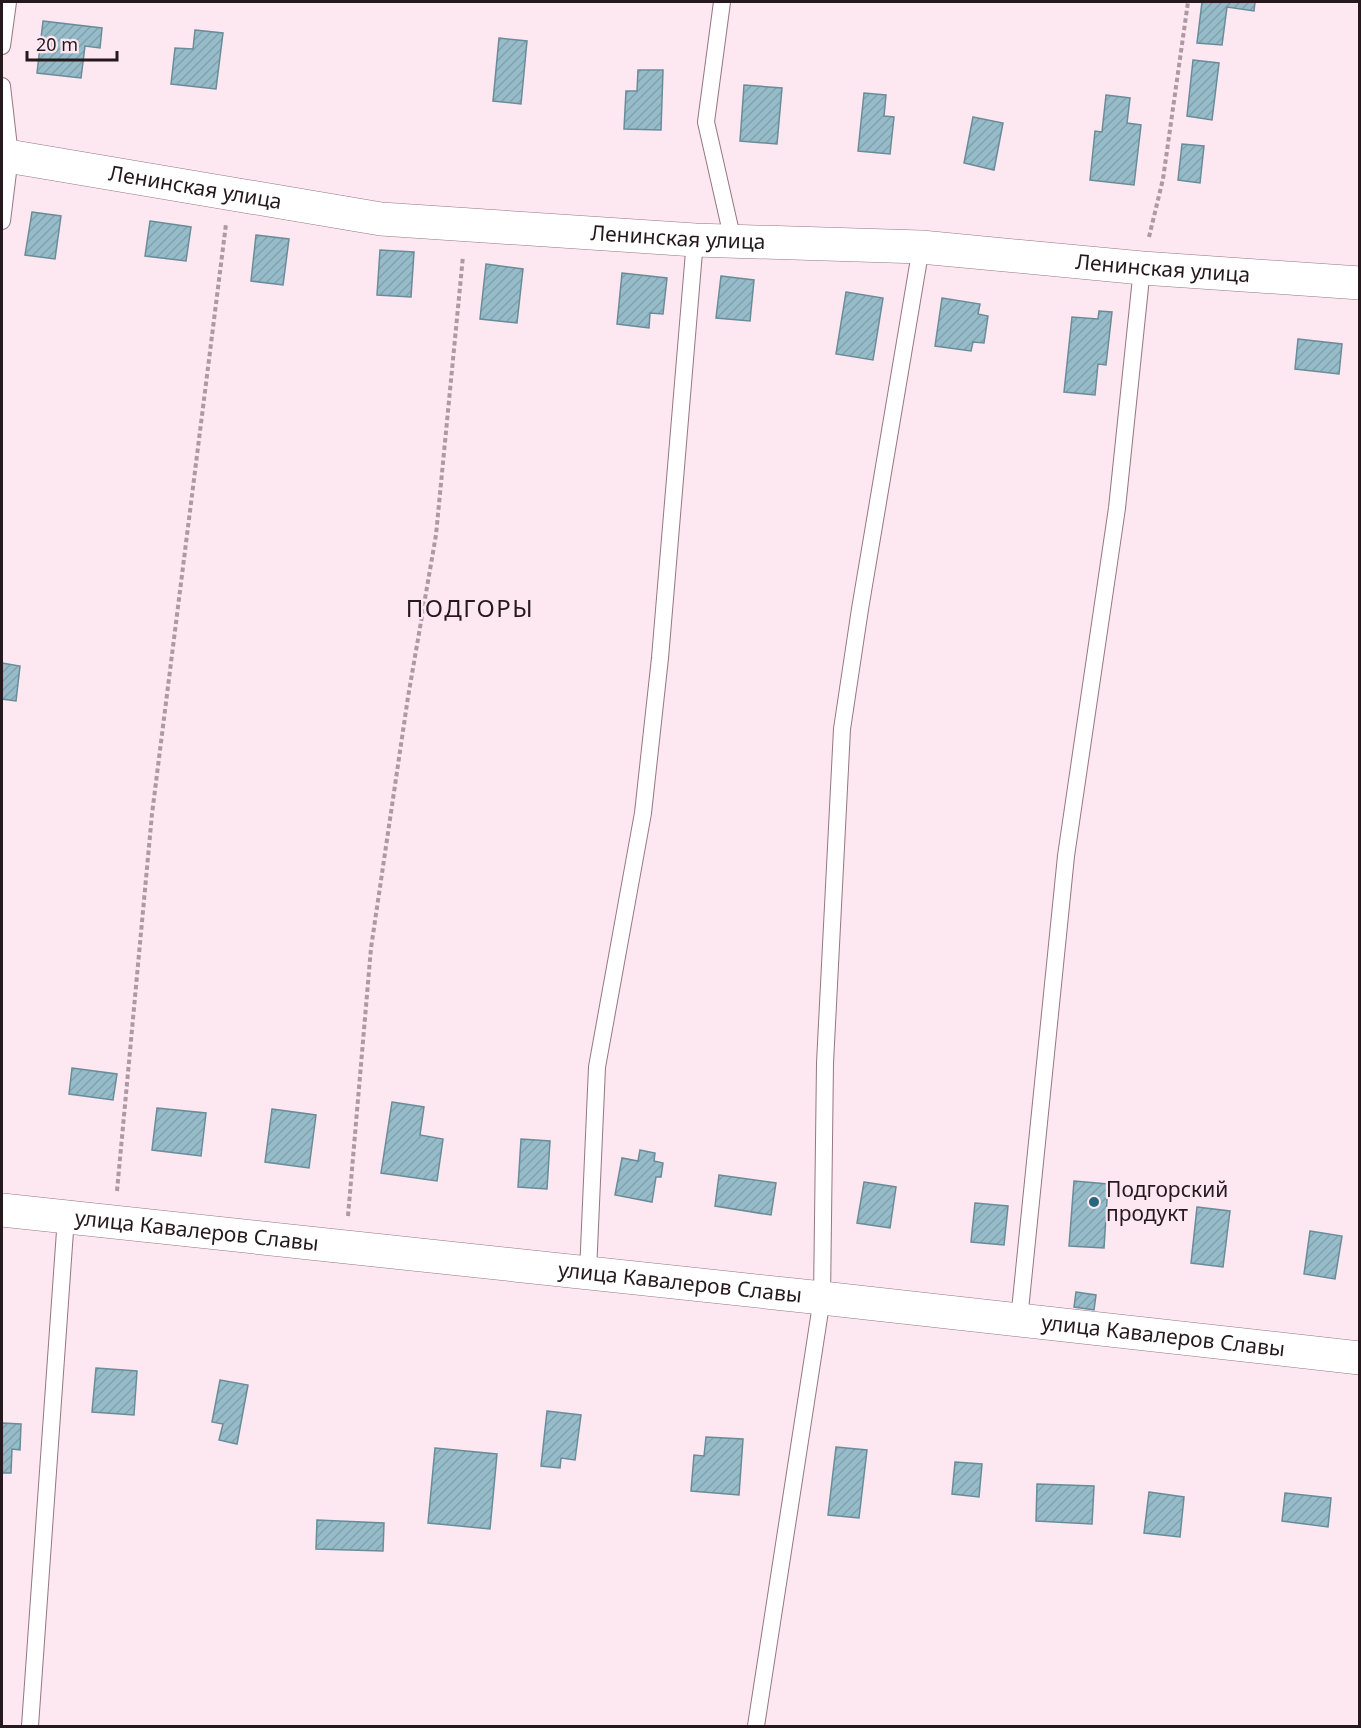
<svg xmlns="http://www.w3.org/2000/svg" width="1361" height="1728" viewBox="0 0 1361 1728" font-family="'Noto Sans',sans-serif">
<defs>
<pattern id="building-hatch" width="6" height="6" patternUnits="userSpaceOnUse" patternTransform="scale(1.5)"><rect width="6" height="6" fill="#97bcc9"/><path d="M-1 1l2-2M0 6l6-6M5 7l2-2" fill="none" stroke="#82a1ac"/></pattern>
</defs>
<rect width="100%" height="100%" fill="#fde7f0"/>
<path fill="url(#building-hatch)" stroke="#698c99" stroke-width="1.5" d="M 1202,2 L 1255,2 L 1254,11 L 1227,7 L 1222,45 L 1197,43 Z
M 43,21 L 102,28 L 100,48 L 85,46 L 81,78 L 37,73 Z
M 195,30 L 223,33 L 216,89 L 171,84 L 175,48 L 193,49 Z
M 499,38 L 527,41 L 521,104 L 493,101 Z
M 1193,60 L 1219,63 L 1212,120 L 1187,116 Z
M 638,70 L 663,70 L 661,130 L 624,129 L 626,91 L 637,91 Z
M 744,85 L 782,88 L 777,144 L 740,141 Z
M 864,93 L 886,95 L 884,116 L 894,117 L 890,154 L 858,151 Z
M 1106,95 L 1130,98 L 1127,123 L 1141,125 L 1134,185 L 1090,180 L 1095,131 L 1102,132 Z
M 973,117 L 1003,123 L 994,170 L 964,163 Z
M 1182,144 L 1204,146 L 1200,183 L 1178,180 Z
M 32,212 L 61,216 L 55,259 L 25,255 Z
M 150,221 L 191,227 L 186,261 L 145,256 Z
M 256,235 L 289,239 L 283,285 L 251,281 Z
M 380,250 L 414,252 L 411,297 L 377,295 Z
M 486,264 L 523,269 L 517,323 L 480,319 Z
M 622,273 L 667,278 L 663,314 L 650,313 L 649,328 L 617,324 Z
M 721,276 L 754,280 L 750,321 L 716,318 Z
M 846,292 L 883,298 L 873,360 L 836,354 Z
M 942,298 L 980,304 L 978,314 L 988,316 L 984,343 L 973,342 L 971,351 L 935,346 Z
M 1099,311 L 1112,312 L 1106,365 L 1098,364 L 1095,395 L 1064,392 L 1072,317 L 1098,319 Z
M 1298,339 L 1342,344 L 1339,374 L 1295,369 Z
M 2,663 L 20,666 L 16,701 L 2,699 Z
M 72,1068 L 117,1074 L 113,1100 L 69,1094 Z
M 392,1102 L 424,1107 L 420,1135 L 443,1139 L 437,1181 L 381,1173 Z
M 157,1108 L 206,1113 L 201,1156 L 152,1150 Z
M 272,1109 L 316,1115 L 309,1168 L 265,1162 Z
M 521,1139 L 550,1141 L 547,1189 L 518,1187 Z
M 640,1150 L 655,1153 L 654,1161 L 663,1163 L 661,1177 L 656,1177 L 652,1202 L 615,1195 L 622,1158 L 638,1161 Z
M 719,1175 L 776,1183 L 771,1215 L 715,1206 Z
M 1074,1181 L 1108,1184 L 1104,1248 L 1069,1246 Z
M 864,1182 L 896,1187 L 890,1228 L 857,1223 Z
M 975,1203 L 1008,1206 L 1004,1245 L 971,1242 Z
M 1197,1207 L 1230,1211 L 1223,1267 L 1191,1263 Z
M 1310,1231 L 1342,1236 L 1335,1279 L 1304,1274 Z
M 1076,1292 L 1096,1295 L 1094,1310 L 1074,1307 Z
M 96,1368 L 137,1371 L 134,1415 L 92,1412 Z
M 220,1380 L 248,1385 L 237,1444 L 219,1440 L 223,1424 L 212,1422 Z
M 547,1411 L 581,1415 L 575,1460 L 561,1458 L 560,1468 L 541,1466 Z
M 2,1423 L 21,1424 L 20,1450 L 12,1449 L 11,1473 L 2,1473 Z
M 706,1437 L 743,1439 L 739,1495 L 691,1491 L 694,1455 L 704,1456 Z
M 836,1447 L 867,1450 L 859,1518 L 828,1515 Z
M 435,1448 L 497,1454 L 490,1529 L 428,1523 Z
M 955,1462 L 982,1464 L 979,1497 L 952,1494 Z
M 1037,1484 L 1094,1486 L 1092,1524 L 1036,1521 Z
M 1149,1492 L 1184,1497 L 1180,1537 L 1144,1533 Z
M 1285,1493 L 1331,1498 L 1328,1527 L 1282,1521 Z
M 317,1520 L 384,1523 L 383,1551 L 316,1549 Z"/>
<g fill="none" stroke-linecap="round" stroke-linejoin="round">
<g stroke="#967683" stroke-width="18">
<path id="lane" d="M 722,2 L 706,122 L 733,241
M 2,46 L 8,2
M 2,86 L 10,156 L 2,221
M 588,1272 L 597,1067 L 643,813 L 660,658 L 695,240
M 1019,1320 L 1066,856 L 1117,508 L 1142,268
M 30,1726 L 66,1217
M 756,1726 L 822,1298 L 825,1063 L 842,729 L 860,609 L 921,247"/>
</g>
<g stroke="#967683" stroke-width="34">
<g id="street">
<path id="s1" d="M 2,155 L 381,219 L 695,240 L 921,247 L 1142,268 L 1360,283"/>
<path id="s2" d="M 2,1210 L 822,1298 L 1360,1358"/>
</g>
</g>
<path stroke="#ac99a1" stroke-width="4" stroke-dasharray="4.5 3" stroke-linecap="butt" d="M 1149,237 L 1163,179 L 1188,2
M 117,1191 L 152,814 L 226,224
M 348,1216 L 371,948 L 408,697 L 436,535 L 463,256"/>
<use href="#lane" stroke="#fff" stroke-width="16"/>
<use href="#street" stroke="#fff" stroke-width="33"/>
</g>
<circle fill="#27677c" stroke="#fde7f0" stroke-width="2" cx="1094" cy="1202" r="6"/>
<g text-anchor="middle" stroke-width="4.5" stroke-linejoin="round" paint-order="stroke">
<g font-size="21" fill="#25191e" stroke="#fde7f0">
<text dy="7" stroke="none"><textPath href="#s1" startOffset="196">Ленинская улица</textPath></text>
<text dy="7" stroke="none"><textPath href="#s1" startOffset="682">Ленинская улица</textPath></text>
<text dy="7" stroke="none"><textPath href="#s1" startOffset="1168">Ленинская улица</textPath></text>
<text dy="7" stroke="none"><textPath href="#s2" startOffset="196">улица Кавалеров Славы</textPath></text>
<text dy="7" stroke="none"><textPath href="#s2" startOffset="682">улица Кавалеров Славы</textPath></text>
<text dy="7" stroke="none"><textPath href="#s2" startOffset="1168">улица Кавалеров Славы</textPath></text>
</g>
<g font-size="21" fill="#25191e" stroke="#fde7f0" text-anchor="start">
<text x="1106" y="1197">Подгорский<tspan x="1106" dy="24">продукт</tspan></text>
</g>
<g font-size="24" letter-spacing="1.5" fill="#25191e" stroke="#fde7f0">
<text x="470" y="617">ПОДГОРЫ</text>
</g>
</g>
<rect width="1361" height="1728" fill="none" stroke="#25191e" stroke-width="6"/>
<path d="M27 51v9h90v-9" fill="none" stroke="#25191e" stroke-width="3"/>
<text x="36" y="51" font-size="18" fill="#25191e" stroke="#fde7f0" stroke-width="4.5" paint-order="stroke">20 m</text>
</svg>
